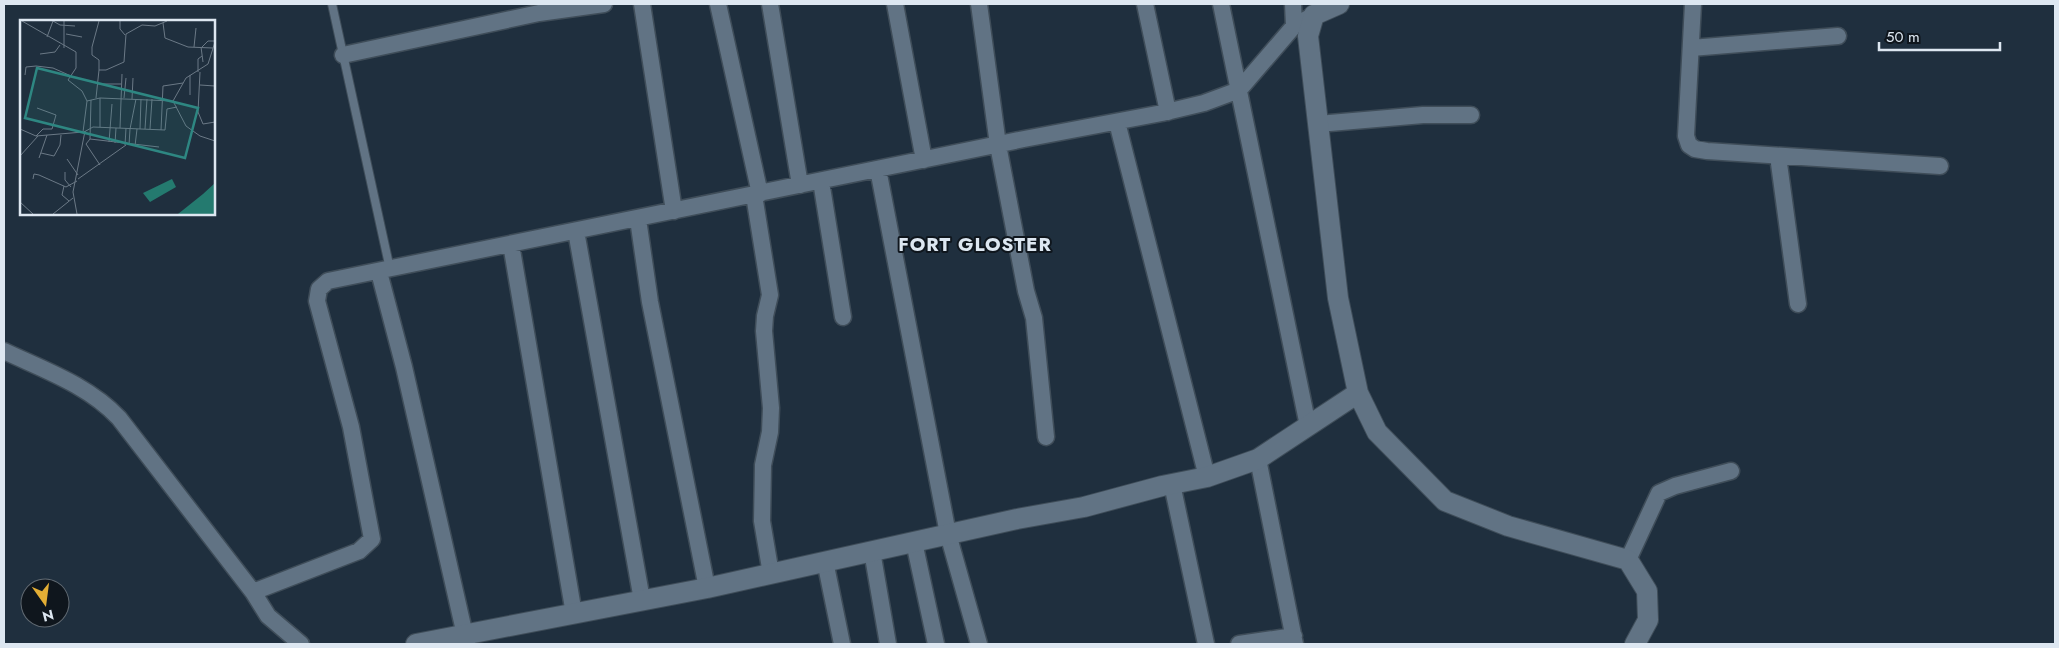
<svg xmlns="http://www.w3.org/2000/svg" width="2059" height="648" viewBox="0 0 2059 648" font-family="Jost,sans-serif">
<rect width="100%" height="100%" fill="#1f2f3e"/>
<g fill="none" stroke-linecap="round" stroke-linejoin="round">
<g stroke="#3f4d59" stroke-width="10">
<path id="service" d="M 332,4 L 390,269"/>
</g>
<g stroke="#3f4d59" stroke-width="19">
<path id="minor" d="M 642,4 L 674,211
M 718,4 L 760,194
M 770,4 L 800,185
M 895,4 L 924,160
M 979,4 L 998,145 L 1026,291 L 1034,318 L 1046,437
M 1145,4 L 1168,112
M 1221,4 L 1308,426
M 1293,4 L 1294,26
M 1693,4 L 1687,117 L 1686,136 L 1689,145 L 1695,149 L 1707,151 L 1940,166
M 1691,48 L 1838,36
M 343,55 L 539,13 L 604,4
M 1117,122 L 1207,477
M 1318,124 L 1423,115 L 1471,115
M 1778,156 L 1798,304
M 878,169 L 948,534 L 979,644
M 821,181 L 843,317
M 754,195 L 770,295 L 765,316 L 764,331 L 771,408 L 770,432 L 763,465 L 762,521 L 771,574
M 638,219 L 650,302 L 707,588
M 576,231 L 642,600
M 511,244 L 574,614
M 379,272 L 404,367 L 467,644
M 4,351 C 44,370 88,385 119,418 L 253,592 L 268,616 L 301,644
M 1258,459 L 1295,644
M 1172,484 L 1206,644
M 914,542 L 936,644
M 872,551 L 888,644
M 1628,560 L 1659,493 L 1675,486 L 1731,471
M 825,561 L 842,644
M 253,592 L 359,551 L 372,539 L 351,427 L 317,301 L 319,289 L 328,281 L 1024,139 L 1162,113 L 1204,103 L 1239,90 L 1294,26 L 1314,15
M 1239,644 L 1294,636"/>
</g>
<g stroke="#3f4d59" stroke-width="22">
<path id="tertiary" d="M 1339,4 L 1314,15 L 1308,36 L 1338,298 L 1358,393 L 1377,432 L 1445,501 L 1508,526 L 1628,560 L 1647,591 L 1648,620 L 1635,644
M 416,644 L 707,588 L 1017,519 L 1084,507 L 1162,486 L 1207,477 L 1258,459 L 1358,393"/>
</g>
<use href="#service" stroke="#617384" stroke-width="8"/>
<use href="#minor" stroke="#617384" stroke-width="16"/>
<use href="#tertiary" stroke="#617384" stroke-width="20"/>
</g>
<g text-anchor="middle" stroke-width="4" stroke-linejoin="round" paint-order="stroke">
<g font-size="19" font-weight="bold" letter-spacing="1" fill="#dde7f1" stroke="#0f161d">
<text x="975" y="251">FORT GLOSTER</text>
</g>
</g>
<g transform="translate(20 20)">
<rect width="195" height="195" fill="#1f2f3e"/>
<path d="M 152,159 L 156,167 L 130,182 L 123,173 ZM 195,163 L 195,194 L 158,194 L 183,174 Z" fill="#247a6f"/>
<path fill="none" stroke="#6b7986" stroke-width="1" d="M 33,1 L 40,5 L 55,6M 44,1 L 44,28M 79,1 L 72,27 L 72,35 L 79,40 L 79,50M 100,1 L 100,9 L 105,15M 143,3 L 145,18 L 168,27 L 193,28M 46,14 L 62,17M 27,17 L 33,1M 174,27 L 176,8M 181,27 L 183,42M 182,27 L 188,21 L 195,21M 20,34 L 35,32 L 40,25M 178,52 L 178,39 L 182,36M 180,52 L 178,92 L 183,104 L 195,102M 5,55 L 6,47 L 16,46 L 33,48 L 51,56M 170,55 L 170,75M 77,64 L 101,64M 180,65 L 195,66M 76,78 L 79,50 L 86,50 L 104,42 L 106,14 L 122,5 L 135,6 L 147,1M 80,78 L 80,107M 104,78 L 106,58M 112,79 L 113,58M 71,80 L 70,119 L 139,127M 67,81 L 80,78 L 153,81 L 166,58 L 188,44 L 195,22M 153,81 L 166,106 L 180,116 L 195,121M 100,108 L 102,54M 0,109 L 16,116 L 63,112 L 67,81 L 62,71 L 48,60 L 56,48 L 56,32 L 2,1M 110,109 L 116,79M 120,109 L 121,79M 125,109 L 127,79M 130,109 L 132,79M 141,110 L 143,66 L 163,63M 64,112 L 73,107 L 145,110 L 147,89 L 157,87M 16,116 L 23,109 L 32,109 L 36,95 L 17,88M 70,119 L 66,124 L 80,145M 89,122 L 92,84M 95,123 L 96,108M 105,125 L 106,108M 109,125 L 110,109M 115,126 L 117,109M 21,133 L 34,136 L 40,125 L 41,115M 0,136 L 18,116M 19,138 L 27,115M 47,139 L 58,155M 45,152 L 45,160 L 51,167M 13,159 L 14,154 L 19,155 L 46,167 L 57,161M 58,159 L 106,125M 44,166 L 42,175 L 49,181M 0,182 L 13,194M 33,194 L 53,178M 57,194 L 53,172 L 65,111"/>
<path fill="#2e8782" fill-opacity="0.15" stroke="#2e8782" stroke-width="2.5" d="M 17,48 L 178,88 L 165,138 L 5,98 Z"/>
<rect width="195" height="195" fill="none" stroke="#dde7f1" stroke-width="2.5"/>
</g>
<rect width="2059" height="648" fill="none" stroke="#dde7f1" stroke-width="10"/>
<g transform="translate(45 603) rotate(166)"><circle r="24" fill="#0f161d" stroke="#616a72"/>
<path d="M0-4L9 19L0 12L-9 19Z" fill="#e3ae35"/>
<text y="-8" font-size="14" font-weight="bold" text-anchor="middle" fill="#dde7f1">N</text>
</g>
<path d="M1879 42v8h121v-8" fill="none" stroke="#dde7f1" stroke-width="2.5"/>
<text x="1886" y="42" font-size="15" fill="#dde7f1" stroke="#0f161d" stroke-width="4" paint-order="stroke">50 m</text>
</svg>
